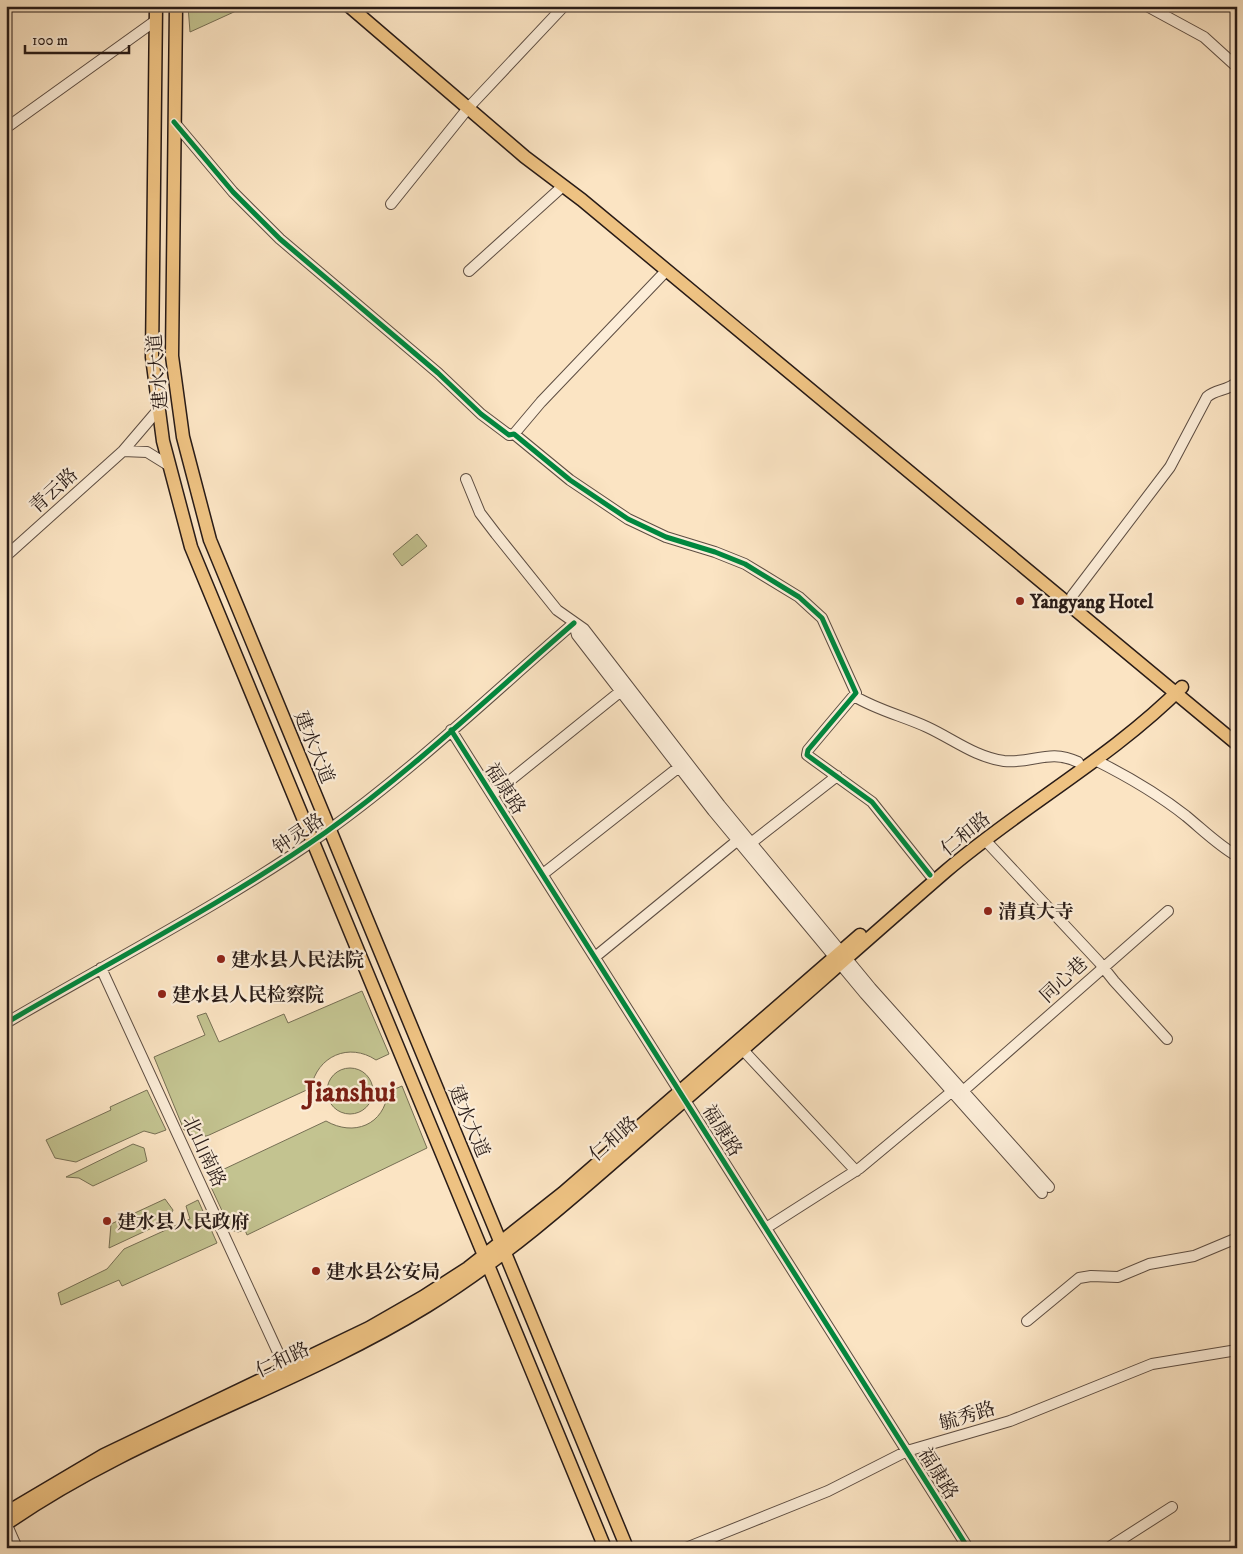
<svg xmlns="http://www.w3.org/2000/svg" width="1243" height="1554" viewBox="0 0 1243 1554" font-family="'IM FELL DW Pica','Noto Serif SC',serif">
<rect width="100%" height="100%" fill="#fbe4c3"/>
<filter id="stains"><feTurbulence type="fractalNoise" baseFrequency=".004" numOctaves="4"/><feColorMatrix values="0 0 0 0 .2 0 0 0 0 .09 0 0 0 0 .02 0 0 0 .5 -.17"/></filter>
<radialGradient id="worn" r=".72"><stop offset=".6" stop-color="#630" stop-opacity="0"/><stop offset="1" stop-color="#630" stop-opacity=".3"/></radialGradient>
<path fill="#c3c390" stroke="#766f54" d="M 188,6 L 247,6 L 190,32 Z
M 417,534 L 427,546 L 402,566 L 393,554 Z
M 362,991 L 389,1054 L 376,1060 C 349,1042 317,1056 311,1088 L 207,1136 L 194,1136 L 184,1130 L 154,1057 L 205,1035 L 197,1016 L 206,1013 L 219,1042 L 284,1014 L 288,1023 Z
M327 1091a23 23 0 1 1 46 0a23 23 0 1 1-46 0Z
M 402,1086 L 427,1148 L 247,1235 L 245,1230 L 238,1232 L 231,1230 L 211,1187 L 220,1171 L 326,1121 C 354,1137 384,1125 388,1092 Z
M 147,1090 L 166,1130 L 155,1134 L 144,1131 L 76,1162 L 55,1158 L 46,1140 L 111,1110 L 110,1107 Z
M 133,1144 L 144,1148 L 147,1161 L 93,1186 L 79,1178 L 66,1177 Z
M 165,1199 L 173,1210 L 169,1220 L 109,1248 L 111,1224 Z
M 198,1200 L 217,1243 L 122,1286 L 119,1280 L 61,1305 L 58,1293 L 107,1269 L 124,1249 L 190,1219 L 186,1206 Z"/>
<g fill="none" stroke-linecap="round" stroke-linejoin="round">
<g stroke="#5d4d42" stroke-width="12">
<path id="minor" d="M 1147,6 L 1204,37 L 1237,67
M 174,122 L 233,192 L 280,239 L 438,373 L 481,414 L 509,435 L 514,434 L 570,480 L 628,519 L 666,537 L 715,552 L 745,564 L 799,597 L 822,618 L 856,693 L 808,750 L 807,755 L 872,802 L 930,875
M 6,128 L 155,21
M 391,204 L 469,107 L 564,6
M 469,271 L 563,186
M 514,434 L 541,402 L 666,271
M 123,451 L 147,452 L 168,465
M 466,479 L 480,513 L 496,534 L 557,610 L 584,629 L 720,805 L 871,988 L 1049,1187
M 6,556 L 123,451 L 158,410
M 1072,596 L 1170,467 L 1207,397 C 1216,389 1228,391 1237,382
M 574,623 L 577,635 L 713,811 L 865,994 L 1042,1193
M 854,696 C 877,710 903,716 927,727 C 953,739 975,757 1004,761 C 1033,764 1049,748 1078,762
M 451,730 L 968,1548
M 1095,760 C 1127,776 1158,794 1186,816 C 1203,830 1218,845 1237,856
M 492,795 L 621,691
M 985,840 L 1099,962 L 1114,981 L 1167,1039
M 751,843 L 837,776
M 543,874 L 679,767
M 595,957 L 738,840
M 101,968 L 288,1374
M 6,1023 C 113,960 225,903 326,832 C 414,769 493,693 574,623
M 743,1050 L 856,1171
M 963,1091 L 1168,911
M 766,1228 L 860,1168 L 956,1088
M 1027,1321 L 1079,1278 L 1091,1276 L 1118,1277 L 1149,1264 L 1194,1256 L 1237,1238
M 6,1523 L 17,1548
M 686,1548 L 828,1491 L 907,1451 L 1010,1421 L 1152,1364 L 1237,1350
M 1108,1548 L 1172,1507"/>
</g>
<g stroke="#281b17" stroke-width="15">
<path id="major" d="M 156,6 L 152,357 L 163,441 L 191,547 L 605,1548
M 176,6 L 172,356 L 183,437 L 210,540 L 627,1548
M 349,6 L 525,157 L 582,200 L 1237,744
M 6,1513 L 104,1455 L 369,1328 L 423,1297 L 468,1268 L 563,1193 L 860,935
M 6,1524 C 136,1433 292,1389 427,1306 C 508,1256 578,1193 650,1130 C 749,1045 847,957 946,871 C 1022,806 1111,758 1182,687"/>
</g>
<use href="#minor" stroke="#fcedd8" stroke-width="10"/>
<use href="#major" stroke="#eec282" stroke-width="12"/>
<g stroke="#fcedd8" stroke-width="8">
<path id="cycleway" d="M 174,122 L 233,192 L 280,239 L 438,373 L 481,414 L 509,435 L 514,434 L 570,480 L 628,519 L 666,537 L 715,552 L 745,564 L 799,597 L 822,618 L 856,693 L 808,750 L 807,755 L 872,802 L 930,875
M 451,730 L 968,1548
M 6,1023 C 113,960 225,903 326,832 C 414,769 493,693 574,623"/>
</g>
<use href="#cycleway" stroke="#00873e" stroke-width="5"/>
</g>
<g fill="#8f2418" stroke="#fcedd8" stroke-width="2">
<circle cx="1020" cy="601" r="5"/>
<circle cx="988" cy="911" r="5"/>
<circle cx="221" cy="959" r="5"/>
<circle cx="162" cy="994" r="5"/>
<circle cx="107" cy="1221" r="5"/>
<circle cx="316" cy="1271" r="5"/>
</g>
<g text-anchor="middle" stroke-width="4.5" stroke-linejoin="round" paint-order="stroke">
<g font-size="19" fill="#281b17" stroke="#fcedd8">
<text transform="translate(157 372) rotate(-95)" y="7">建水大道</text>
<text transform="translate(53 490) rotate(-42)" y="7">青云路</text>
<text transform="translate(315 747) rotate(68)" y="7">建水大道</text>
<text transform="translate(506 788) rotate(57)" y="7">福康路</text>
<text transform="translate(298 833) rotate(-34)" y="7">钟灵路</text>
<text transform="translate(965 833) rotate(-39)" y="7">仁和路</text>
<text transform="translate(1063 979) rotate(-43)" y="7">同心巷</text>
<text transform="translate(470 1121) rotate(67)" y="7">建水大道</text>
<text transform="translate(723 1130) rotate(58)" y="7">福康路</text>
<text transform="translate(613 1138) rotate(-41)" y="7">仁和路</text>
<text transform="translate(205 1151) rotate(65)" y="7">北山南路</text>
<text transform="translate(282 1359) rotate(-25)" y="7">仁和路</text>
<text transform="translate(967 1415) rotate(-17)" y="7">毓秀路</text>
<text transform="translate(939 1473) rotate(58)" y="7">福康路</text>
</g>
<g font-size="19" font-weight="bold" fill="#281b17" stroke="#fcedd8" text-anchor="start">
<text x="1030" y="608">Yangyang Hotel</text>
<text x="998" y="918">清真大寺</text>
<text x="231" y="966">建水县人民法院</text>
<text x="172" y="1001">建水县人民检察院</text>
<text x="117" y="1228">建水县人民政府</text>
<text x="326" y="1278">建水县公安局</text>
</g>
<g font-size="29" font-weight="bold" fill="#7a1f14" stroke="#fcedd8">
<text x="350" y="1101">Jianshui</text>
</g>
</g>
<rect width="1243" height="1554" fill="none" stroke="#fbe4c3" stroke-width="25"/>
<rect x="8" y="8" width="1228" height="1539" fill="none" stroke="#281b17" stroke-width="2.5"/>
<rect x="12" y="12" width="1218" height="1529" fill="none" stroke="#281b17"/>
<path d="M25 45v8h104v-8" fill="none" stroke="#281b17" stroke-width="2.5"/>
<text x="32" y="45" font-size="15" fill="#281b17" stroke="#fcedd8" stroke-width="4" paint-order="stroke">100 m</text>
<rect width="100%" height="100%" filter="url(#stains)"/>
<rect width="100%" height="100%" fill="url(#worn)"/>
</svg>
